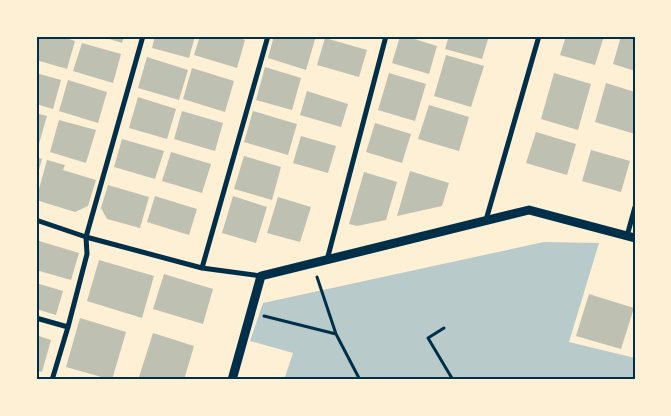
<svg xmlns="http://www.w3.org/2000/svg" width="671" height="416" viewBox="0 0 671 416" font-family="Commissioner,sans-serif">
<rect width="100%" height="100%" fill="#fdf0d5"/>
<path fill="#b9caca" d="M 544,242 L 599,243 L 569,342 L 635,358 L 635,380 L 284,380 L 293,353 L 250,341 L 263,303 Z"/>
<path fill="#bec0b2" d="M 36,36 L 60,36 L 75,41 L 67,69 L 36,60 Z
M 100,36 L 124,36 L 122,43 Z
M 155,36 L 195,36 L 189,58 L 152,48 Z
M 200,36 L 234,36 L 245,40 L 237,68 L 194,55 Z
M 274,36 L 316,36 L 306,70 L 268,58 Z
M 400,36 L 405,36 L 437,46 L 429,74 L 392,63 Z
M 449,36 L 489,36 L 482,59 L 445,49 Z
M 566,36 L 604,36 L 595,65 L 560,55 Z
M 621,36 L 635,36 L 635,71 L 613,64 Z
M 325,38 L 367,50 L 359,77 L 317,65 Z
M 82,43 L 121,54 L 113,83 L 73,71 Z
M 446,55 L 484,66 L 471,107 L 434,96 Z
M 147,57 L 188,70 L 179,100 L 138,88 Z
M 265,67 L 301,78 L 292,110 L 256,100 Z
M 192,68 L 234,81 L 225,112 L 183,99 Z
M 36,73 L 61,80 L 53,109 L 36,104 Z
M 389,73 L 426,84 L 415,121 L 378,110 Z
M 554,73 L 591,84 L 578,130 L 541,119 Z
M 68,80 L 107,92 L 98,123 L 59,111 Z
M 606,83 L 635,92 L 635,134 L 595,122 Z
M 307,91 L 348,104 L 341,127 L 300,115 Z
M 138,97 L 176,109 L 167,139 L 129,128 Z
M 429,105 L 469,117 L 459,151 L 418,139 Z
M 182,111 L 223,123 L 215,151 L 174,139 Z
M 253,111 L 297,124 L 288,155 L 244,142 Z
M 36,113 L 47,116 L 38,147 L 36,146 Z
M 59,120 L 96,130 L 86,163 L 50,152 Z
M 375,123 L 411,134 L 402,163 L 366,152 Z
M 536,132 L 576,144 L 567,175 L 526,163 Z
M 301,136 L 336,146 L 328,173 L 293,163 Z
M 122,139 L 164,151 L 155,179 L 114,167 Z
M 591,150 L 630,161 L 621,192 L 582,181 Z
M 171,152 L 211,164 L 202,193 L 162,181 Z
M 244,156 L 281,167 L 272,200 L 234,189 Z
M 36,157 L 42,159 L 37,177 L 36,177 Z
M 47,160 L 65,165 L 63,170 L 96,180 L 88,206 L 75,212 L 36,200 Z
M 410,171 L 449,183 L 442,206 L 397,216 Z
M 364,172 L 397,182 L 386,220 L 357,226 L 349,224 Z
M 108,185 L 149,197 L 140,228 L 107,219 L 101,208 Z
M 155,196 L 197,209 L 189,235 L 147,222 Z
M 233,196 L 267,207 L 256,243 L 222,233 Z
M 278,197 L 311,207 L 300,242 L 267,233 Z
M 36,240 L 79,253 L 71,280 L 36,270 Z
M 99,260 L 154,276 L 142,318 L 87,301 Z
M 164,274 L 213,289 L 203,324 L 153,309 Z
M 36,283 L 63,291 L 56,315 L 36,309 Z
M 589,294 L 634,308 L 621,349 L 576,336 Z
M 80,318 L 126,332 L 112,380 L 66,367 Z
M 153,333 L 194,346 L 184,380 L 149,380 L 139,377 Z
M 36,335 L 51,340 L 42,372 L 36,370 Z"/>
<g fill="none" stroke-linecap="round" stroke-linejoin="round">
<path stroke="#003049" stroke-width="3" d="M 317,277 L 336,334 L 360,380
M 264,316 L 336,334
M 444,328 L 428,338 L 453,380"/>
<path stroke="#003049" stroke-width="5" d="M 36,220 L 86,237 L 202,268 L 261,276
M 486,220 L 539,36
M 627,236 L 635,207
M 327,260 L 386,36
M 202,268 L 268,36
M 36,318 L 68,327
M 52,380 L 68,327 L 87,254 L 86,237 L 143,36"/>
<path stroke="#003049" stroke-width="9" d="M 232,380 L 261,276 L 529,210 L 635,238"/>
</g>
<rect width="671" height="416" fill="none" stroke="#fdf0d5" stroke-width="75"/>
<rect x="38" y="38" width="596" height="340" fill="none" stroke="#003049" stroke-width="2"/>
</svg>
